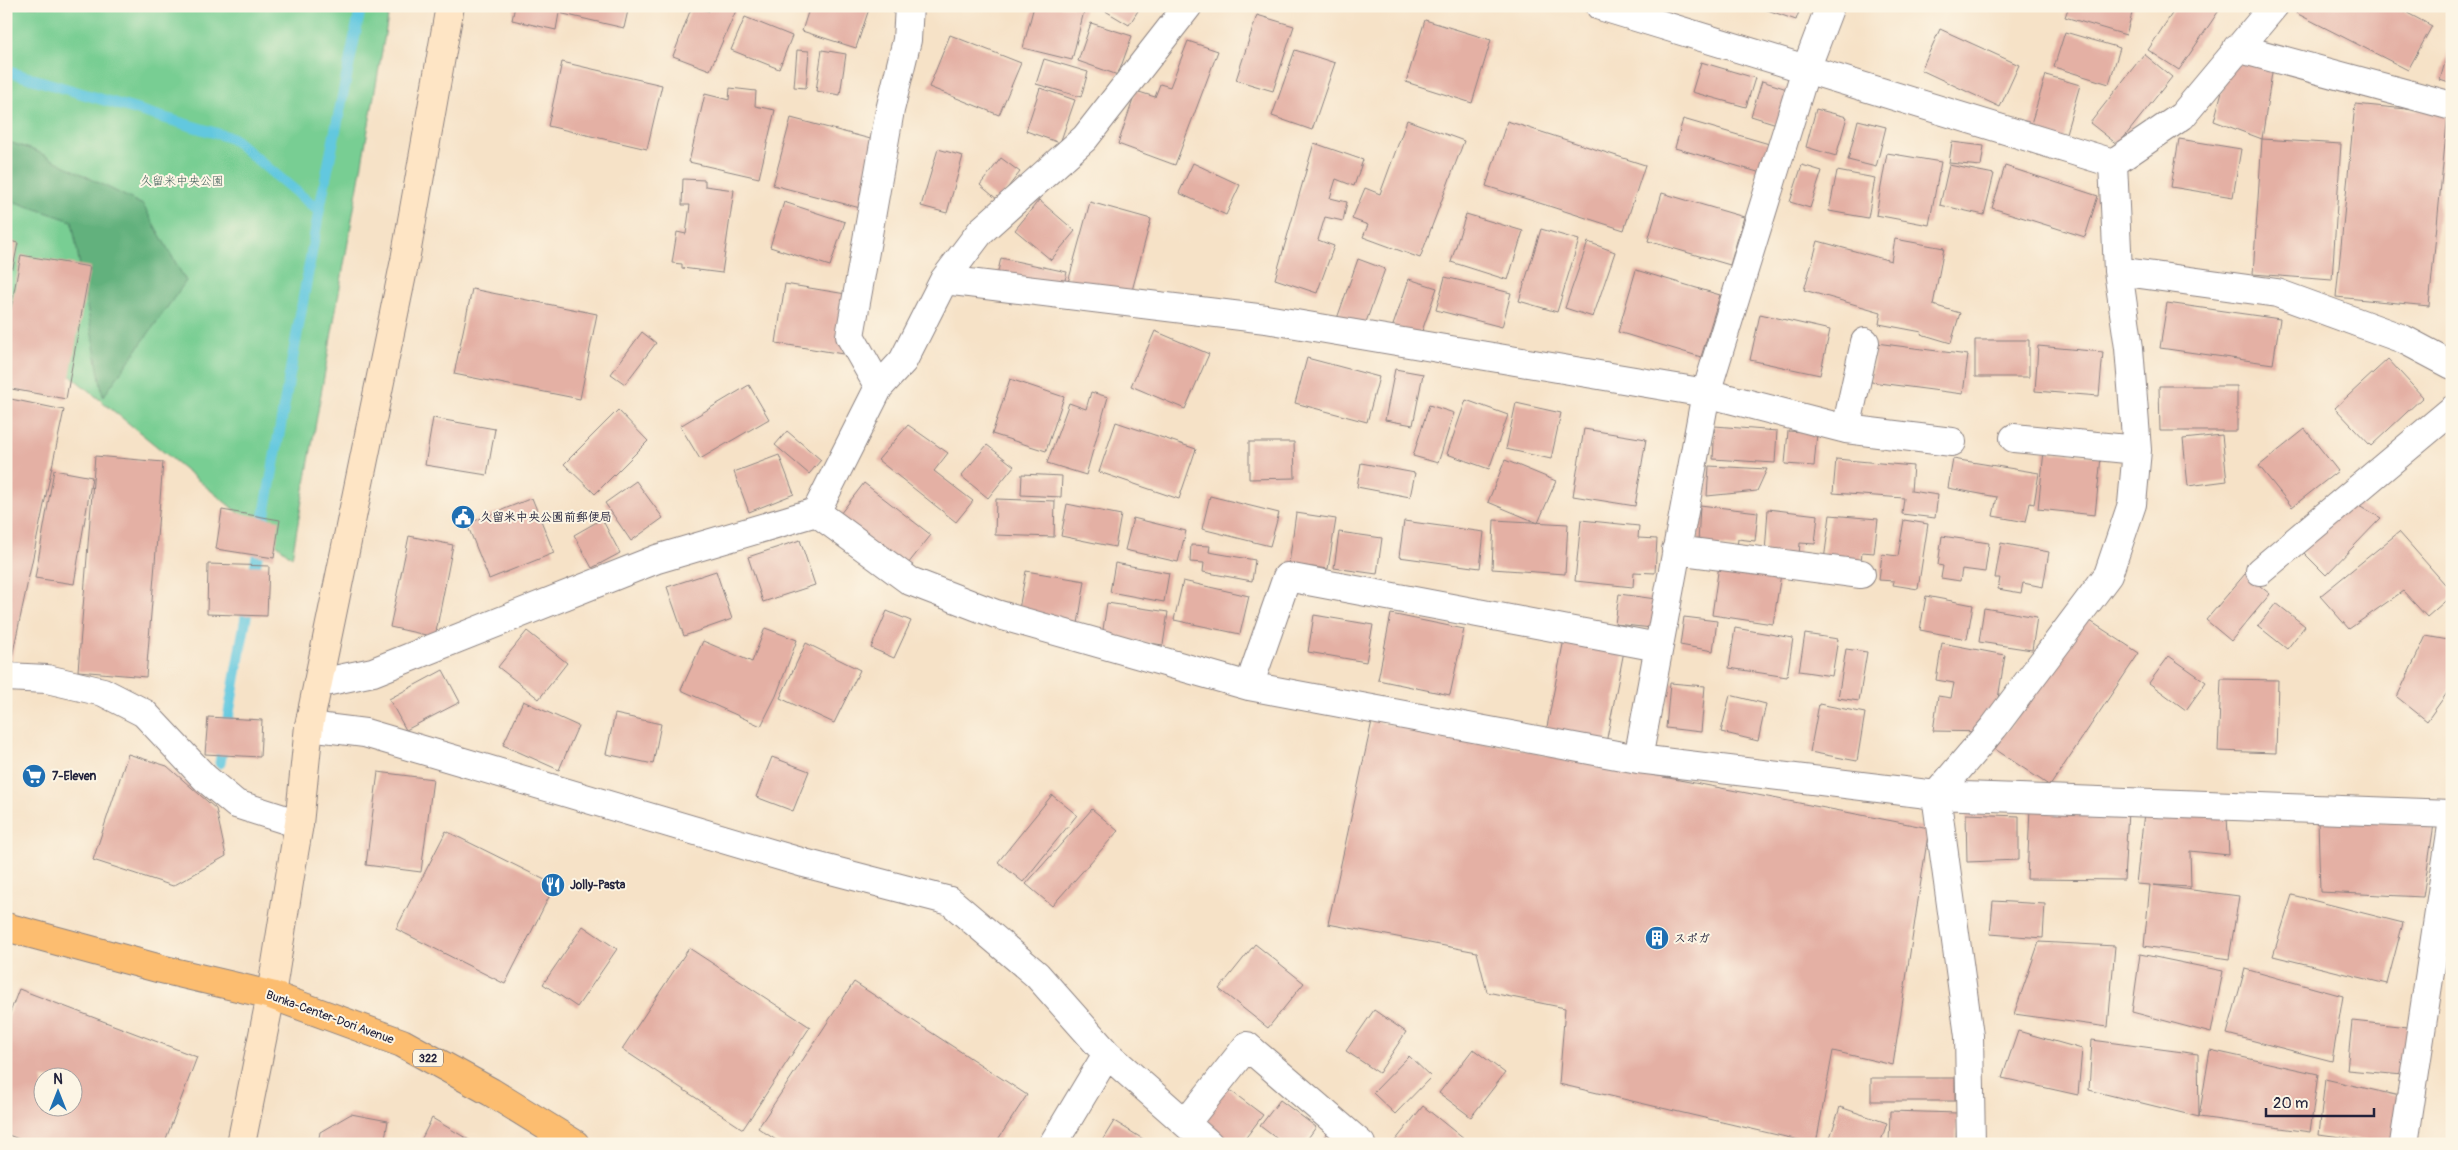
<svg xmlns="http://www.w3.org/2000/svg" width="2458" height="1150" viewBox="0 0 2458 1150" font-family="Pangolin,'Klee One',sans-serif">
<rect width="100%" height="100%" fill="#fcf5e5"/>
<filter id="ink" filterUnits="userSpaceOnUse"><feTurbulence type="fractalNoise" baseFrequency=".02" numOctaves="2"/><feDisplacementMap in="SourceGraphic" scale="10" xChannelSelector="R" yChannelSelector="G"/><feConvolveMatrix kernelMatrix="1 2 1 2 8 2 1 2 1" color-interpolation-filters="sRGB"/></filter>
<filter id="wash" filterUnits="userSpaceOnUse"><feTurbulence type="fractalNoise" baseFrequency=".0096" numOctaves="4" result="noise"/><feDisplacementMap in="SourceGraphic" scale="20" xChannelSelector="R" yChannelSelector="G"/><feGaussianBlur stdDeviation="1.12" result="paint"/><feColorMatrix in="noise" values="0 0 0 0 0 0 0 0 0 0 0 0 0 0 0 0 0 1.4 0 .05"/><feComposite in="paint" operator="in"/></filter>
<g filter="url(#wash)">
<rect width="100%" height="100%" fill="#f6e2c7"/>
<path fill="#78ce93" stroke="#4d7867" d="M 6,6 L 390,6 L 292,557 L 6,323 Z"/>
<path fill="#62b17d" stroke="#426a5c" d="M 6,141 L 36,151 L 143,205 L 186,281 L 103,397 L 72,221 L 6,199 Z"/>
<g fill="none" stroke-linecap="round" stroke-linejoin="round">
<path stroke="#62c8df" stroke-width="11" d="M 6,71 L 232,138 L 319,211
M 253,579 L 319,211 L 361,6
M 220,763 L 249,600"/>
</g>
<g id="blocks">
<path fill="#e4b0a4" fill-rule="evenodd" d="M 515,6 L 629,6 L 624,28 L 559,13 L 556,30 L 512,20 Z
M 692,6 L 709,11 L 711,6 L 738,6 L 710,70 L 673,56 Z
M 810,6 L 870,6 L 856,48 L 802,31 Z
M 1034,6 L 1085,7 L 1072,60 L 1023,48 Z
M 1097,6 L 1141,6 L 1129,25 Z
M 1756,6 L 1801,6 L 1796,20 Z
M 2069,6 L 2134,6 L 2126,35 L 2065,17 Z
M 2177,6 L 2222,6 L 2179,70 L 2148,50 Z
M 2300,6 L 2394,6 L 2432,26 L 2408,70 L 2296,13 Z
M 1257,15 L 1294,26 L 1273,91 L 1236,80 Z
M 745,17 L 792,36 L 779,69 L 731,50 Z
M 1425,20 L 1491,40 L 1472,103 L 1406,82 Z
M 1091,23 L 1132,36 L 1118,75 L 1078,61 Z
M 1940,29 L 2019,65 L 2000,107 L 1921,70 Z
M 2065,32 L 2120,48 L 2109,84 L 2054,67 Z
M 950,35 L 1021,63 L 999,115 L 929,87 Z
M 1188,41 L 1218,51 L 1175,165 L 1118,144 L 1136,91 L 1155,97 L 1160,84 L 1170,87 Z
M 2451,41 L 2452,41 L 2452,84 L 2440,80 Z
M 797,50 L 809,51 L 806,88 L 794,87 Z
M 822,50 L 846,54 L 840,95 L 816,91 Z
M 1295,50 L 1335,63 L 1312,130 L 1272,116 Z
M 2144,54 L 2172,77 L 2118,145 L 2090,123 Z
M 2232,54 L 2273,66 L 2262,139 L 2214,121 Z
M 1044,59 L 1088,72 L 1081,97 L 1036,84 Z
M 562,62 L 662,85 L 647,149 L 548,126 Z
M 1701,62 L 1755,78 L 1746,107 L 1692,92 Z
M 2046,75 L 2080,85 L 2064,140 L 2029,130 Z
M 1762,81 L 1790,90 L 1780,125 L 1751,116 Z
M 730,88 L 756,91 L 755,106 L 775,110 L 759,178 L 689,162 L 705,94 L 729,100 Z
M 1040,88 L 1075,100 L 1060,143 L 1026,131 Z
M 2355,104 L 2448,113 L 2429,306 L 2336,297 Z
M 1816,109 L 1847,117 L 1836,156 L 1806,147 Z
M 791,118 L 882,142 L 864,209 L 773,185 Z
M 1683,119 L 1783,148 L 1775,177 L 1675,148 Z
M 1407,120 L 1464,141 L 1420,258 L 1363,237 L 1368,225 L 1352,219 L 1365,188 L 1380,194 Z
M 1858,120 L 1886,127 L 1876,167 L 1848,160 Z
M 1507,121 L 1645,165 L 1624,230 L 1486,186 Z
M 2179,139 L 2241,149 L 2233,197 L 2171,187 Z
M 2262,139 L 2341,144 L 2332,280 L 2253,274 Z
M 1952,142 L 1984,146 L 1981,166 L 1949,163 Z
M 1314,143 L 1363,160 L 1354,186 L 1336,179 L 1330,198 L 1347,202 L 1343,221 L 1325,217 L 1318,240 L 1334,246 L 1317,293 L 1275,279 Z
M 938,149 L 963,156 L 947,213 L 921,206 Z
M 1887,153 L 1941,162 L 1929,225 L 1876,215 Z
M 1001,158 L 1020,172 L 998,200 L 980,185 Z
M 1193,163 L 1240,185 L 1226,215 L 1179,193 Z
M 1802,165 L 1822,171 L 1810,208 L 1790,202 Z
M 1949,165 L 1994,174 L 1984,215 L 1940,205 Z
M 2005,166 L 2098,196 L 2085,237 L 1992,208 Z
M 1837,171 L 1875,178 L 1868,218 L 1829,211 Z
M 683,179 L 705,180 L 705,186 L 734,190 L 722,273 L 682,268 L 682,264 L 672,263 L 677,232 L 686,234 L 690,205 L 682,205 Z
M 1662,193 L 1744,217 L 1730,265 L 1648,241 Z
M 1039,200 L 1075,231 L 1051,260 L 1015,230 Z
M 784,202 L 845,222 L 830,266 L 770,247 Z
M 1090,202 L 1151,219 L 1129,302 L 1067,286 Z
M 1466,214 L 1523,231 L 1508,280 L 1451,262 Z
M 1541,229 L 1579,240 L 1557,312 L 1519,301 Z
M 1895,239 L 1944,248 L 1933,305 L 1960,313 L 1951,343 L 1921,334 L 1922,332 L 1879,324 L 1881,312 L 1804,290 L 1818,241 L 1891,261 Z
M 6,240 L 18,243 L 13,268 L 6,267 Z
M 1588,242 L 1615,252 L 1593,317 L 1565,308 Z
M 21,255 L 90,267 L 66,399 L 6,388 L 6,334 Z
M 1001,258 L 1067,272 L 1059,304 L 994,289 Z
M 1358,259 L 1385,269 L 1361,336 L 1334,327 Z
M 1636,270 L 1720,295 L 1701,357 L 1618,332 Z
M 1445,277 L 1511,293 L 1502,327 L 1436,310 Z
M 1409,279 L 1437,288 L 1422,331 L 1419,330 L 1413,343 L 1390,334 Z
M 785,284 L 852,295 L 843,354 L 776,343 Z
M 472,289 L 597,314 L 580,399 L 454,374 Z
M 2167,303 L 2280,319 L 2273,364 L 2160,348 Z
M 1760,314 L 1830,330 L 1820,375 L 1750,360 Z
M 1155,331 L 1209,354 L 1185,409 L 1131,386 Z
M 642,332 L 656,343 L 625,384 L 611,374 Z
M 1975,340 L 2029,340 L 2029,377 L 1975,377 Z
M 1876,343 L 1968,355 L 1963,394 L 1871,382 Z
M 2038,346 L 2103,352 L 2099,396 L 2035,391 Z
M 1307,358 L 1379,377 L 1367,422 L 1295,403 Z
M 2388,359 L 2423,397 L 2371,446 L 2335,408 Z
M 1395,369 L 1423,374 L 1413,425 L 1385,420 Z
M 1010,379 L 1064,397 L 1046,451 L 992,434 Z
M 749,385 L 769,419 L 700,459 L 680,426 Z
M 2159,386 L 2237,386 L 2237,431 L 2160,431 Z
M 1091,392 L 1108,397 L 1086,475 L 1047,463 L 1069,403 L 1086,409 Z
M 6,398 L 64,410 L 9,671 L 6,670 Z
M 1466,400 L 1508,415 L 1489,469 L 1447,454 Z
M 1516,403 L 1561,413 L 1551,459 L 1506,449 Z
M 1429,405 L 1454,413 L 1438,463 L 1413,456 Z
M 618,410 L 648,441 L 595,494 L 564,464 Z
M 433,418 L 495,429 L 487,475 L 425,465 Z
M 1116,422 L 1196,449 L 1179,499 L 1099,472 Z
M 908,425 L 948,453 L 934,471 L 973,501 L 956,522 L 878,460 Z
M 1715,426 L 1777,431 L 1775,463 L 1713,459 Z
M 1584,429 L 1646,439 L 1635,506 L 1573,496 Z
M 2305,429 L 2338,471 L 2292,507 L 2259,466 Z
M 787,431 L 821,460 L 809,474 L 775,445 Z
M 1788,431 L 1817,433 L 1814,466 L 1785,464 Z
M 2222,435 L 2227,481 L 2188,486 L 2183,439 Z
M 1249,442 L 1294,442 L 1295,478 L 1249,479 Z
M 987,445 L 1014,466 L 988,498 L 961,476 Z
M 2044,451 L 2101,457 L 2095,515 L 2038,509 Z
M 779,455 L 794,494 L 749,512 L 734,472 Z
M 95,456 L 163,462 L 146,677 L 78,671 Z
M 1836,459 L 1913,466 L 1911,491 L 1938,495 L 1935,518 L 1902,514 L 1904,498 L 1833,493 Z
M 1953,459 L 2039,473 L 2034,504 L 2030,503 L 2026,522 L 1993,516 L 1997,497 L 1948,488 Z
M 1505,460 L 1556,481 L 1538,523 L 1488,502 Z
M 1361,463 L 1415,473 L 1410,497 L 1357,487 Z
M 1709,466 L 1767,469 L 1757,491 L 1707,496 Z
M 54,470 L 92,477 L 74,584 L 35,578 Z
M 1022,474 L 1062,476 L 1061,497 L 1021,495 Z
M 636,481 L 663,518 L 631,541 L 605,503 Z
M 864,483 L 931,535 L 904,569 L 837,518 Z
M 1210,496 L 1279,513 L 1270,546 L 1202,529 Z
M 532,498 L 554,553 L 489,579 L 467,524 Z
M 2347,498 L 2381,518 L 2326,575 L 2300,549 Z
M 996,499 L 1055,501 L 1054,537 L 995,535 Z
M 1067,504 L 1121,515 L 1115,547 L 1061,536 Z
M 1700,505 L 1758,512 L 1755,541 L 1738,539 L 1737,547 L 1698,543 Z
M 1768,509 L 1818,515 L 1815,544 L 1800,543 L 1799,556 L 1765,553 Z
M 222,510 L 280,520 L 274,558 L 216,549 Z
M 1296,513 L 1336,519 L 1328,569 L 1289,564 Z
M 1830,515 L 1878,519 L 1874,553 L 1862,552 L 1861,564 L 1824,560 Z
M 1133,518 L 1186,531 L 1178,562 L 1125,550 Z
M 602,519 L 620,553 L 592,568 L 574,535 Z
M 1494,520 L 1568,524 L 1565,574 L 1492,569 Z
M 1581,520 L 1639,526 L 1638,538 L 1657,539 L 1655,573 L 1634,572 L 1633,587 L 1575,581 Z
M 1904,520 L 1928,524 L 1918,589 L 1893,585 L 1894,581 L 1879,580 L 1882,554 L 1898,556 Z
M 1404,521 L 1484,532 L 1480,568 L 1399,557 Z
M 1339,532 L 1382,538 L 1377,574 L 1334,568 Z
M 2399,532 L 2452,592 L 2452,595 L 2427,617 L 2403,591 L 2349,629 L 2320,596 Z
M 409,536 L 453,545 L 435,637 L 390,627 Z
M 1942,536 L 1989,543 L 1985,572 L 1962,569 L 1960,581 L 1941,578 L 1943,566 L 1938,565 Z
M 800,540 L 815,585 L 763,602 L 748,557 Z
M 2001,543 L 2049,552 L 2043,587 L 2023,583 L 2021,593 L 1998,589 L 2000,578 L 1995,578 Z
M 1191,545 L 1210,546 L 1209,552 L 1255,560 L 1252,581 L 1203,572 L 1204,563 L 1190,562 Z
M 1115,563 L 1169,573 L 1164,602 L 1110,592 Z
M 208,564 L 269,566 L 267,616 L 207,614 Z
M 1719,565 L 1781,574 L 1773,624 L 1712,615 Z
M 716,571 L 732,619 L 684,636 L 667,587 Z
M 1026,571 L 1085,581 L 1077,630 L 1017,620 Z
M 2245,574 L 2270,594 L 2231,641 L 2206,620 Z
M 1183,581 L 1249,596 L 1240,634 L 1174,620 Z
M 1619,594 L 1656,599 L 1652,628 L 1615,624 Z
M 1926,596 L 1973,605 L 1967,639 L 1920,630 Z
M 1107,603 L 1168,612 L 1163,645 L 1102,636 Z
M 2276,603 L 2305,626 L 2287,649 L 2258,626 Z
M 1984,608 L 2037,617 L 2032,650 L 1979,642 Z
M 887,611 L 911,621 L 894,658 L 871,648 Z
M 1391,614 L 1464,629 L 1450,695 L 1378,680 Z
M 1314,615 L 1373,625 L 1366,662 L 1308,652 Z
M 1684,617 L 1717,621 L 1713,651 L 1680,645 Z
M 2084,617 L 2139,653 L 2050,786 L 1995,749 Z
M 2451,622 L 2452,686 L 2427,721 L 2397,697 L 2426,636 L 2448,640 Z
M 765,628 L 797,640 L 776,696 L 761,726 L 681,690 L 703,641 L 752,662 Z
M 1735,628 L 1793,638 L 1787,677 L 1729,668 Z
M 527,631 L 567,663 L 539,699 L 498,667 Z
M 1805,634 L 1838,639 L 1832,676 L 1799,671 Z
M 1564,639 L 1624,651 L 1606,743 L 1546,732 Z
M 806,643 L 860,670 L 834,723 L 780,698 Z
M 1942,643 L 2005,655 L 1997,705 L 1990,732 L 1933,731 L 1938,696 L 1951,698 L 1954,683 L 1936,680 Z
M 1846,649 L 1867,652 L 1859,701 L 1838,698 Z
M 2169,656 L 2206,682 L 2186,710 L 2149,683 Z
M 443,670 L 460,702 L 406,730 L 389,699 Z
M 2221,679 L 2278,680 L 2276,753 L 2218,751 Z
M 1670,683 L 1705,686 L 1701,732 L 1666,728 Z
M 1730,695 L 1766,704 L 1758,741 L 1721,732 Z
M 523,701 L 578,726 L 559,770 L 503,745 Z
M 1819,704 L 1865,713 L 1857,761 L 1810,752 Z
M 615,714 L 661,724 L 653,764 L 606,754 Z
M 208,717 L 262,720 L 260,757 L 205,754 Z
M 1372,721 L 1929,828 L 1893,1065 L 1833,1051 L 1816,1144 L 1559,1084 L 1565,1008 L 1487,992 L 1477,952 L 1328,924 Z
M 128,754 L 167,766 L 216,809 L 226,856 L 173,886 L 93,860 Z
M 772,757 L 809,771 L 793,811 L 756,797 Z
M 378,772 L 433,779 L 421,872 L 366,865 Z
M 1052,795 L 1077,815 L 1023,882 L 998,862 Z
M 2030,807 L 2128,811 L 2124,880 L 2027,879 Z
M 1092,809 L 1118,831 L 1052,906 L 1026,884 Z
M 2144,813 L 2227,816 L 2229,855 L 2190,851 L 2191,887 L 2153,885 L 2239,896 L 2229,959 L 2144,946 L 2150,885 L 2136,884 Z
M 1966,814 L 2019,816 L 2019,860 L 1967,862 Z
M 2318,819 L 2434,824 L 2423,897 L 2320,892 Z
M 446,831 L 555,885 L 505,984 L 396,929 Z
M 2292,895 L 2403,923 L 2387,984 L 2273,956 Z
M 1993,901 L 2045,904 L 2043,938 L 1990,934 Z
M 583,926 L 617,949 L 577,1007 L 543,984 Z
M 2039,942 L 2115,946 L 2108,1027 L 2014,1014 Z
M 1255,944 L 1304,983 L 1268,1028 L 1219,989 Z
M 689,948 L 810,1027 L 743,1129 L 622,1049 Z
M 2140,954 L 2223,971 L 2211,1033 L 2132,1012 Z
M 2245,969 L 2343,996 L 2332,1061 L 2227,1034 Z
M 854,982 L 1027,1095 L 995,1144 L 782,1144 L 758,1128 Z
M 19,989 L 197,1057 L 164,1144 L 31,1144 L 6,1134 L 6,1023 ZM 42,1078 L 72,1078 L 72,1108 L 42,1108 Z
M 1374,1010 L 1406,1032 L 1379,1073 L 1346,1051 Z
M 2352,1021 L 2408,1027 L 2403,1075 L 2347,1070 Z
M 2018,1031 L 2082,1049 L 2078,1095 L 2002,1078 Z
M 2092,1040 L 2198,1054 L 2199,1117 L 2089,1090 Z
M 1473,1049 L 1505,1073 L 1471,1117 L 1439,1093 Z
M 2210,1050 L 2318,1074 L 2310,1132 L 2199,1117 Z
M 1409,1056 L 1431,1077 L 1395,1114 L 1373,1093 Z
M 1871,1078 L 1955,1078 L 1955,1101 L 1871,1101 Z
M 2325,1079 L 2417,1100 L 2391,1144 L 2319,1134 Z
M 1223,1085 L 1263,1115 L 1241,1144 L 1223,1144 L 1194,1122 Z
M 1280,1100 L 1316,1127 L 1304,1144 L 1284,1144 L 1260,1126 Z
M 1423,1106 L 1470,1144 L 1399,1144 L 1395,1141 Z
M 1840,1107 L 1887,1123 L 1880,1144 L 1828,1144 Z
M 1890,1111 L 1957,1113 L 1956,1144 L 1889,1144 Z
M 351,1114 L 388,1121 L 384,1144 L 318,1144 L 320,1132 Z
M 432,1118 L 476,1144 L 419,1144 Z
M 1114,1121 L 1151,1144 L 1100,1144 Z
M 1327,1133 L 1341,1144 L 1319,1144 Z"/>
</g>
</g>
<g filter="url(#ink)">
<use href="#blocks" fill-opacity="0" stroke="#8c8281" stroke-width="1"/>
<g fill="none" stroke-linecap="round" stroke-linejoin="round">
<g stroke="#8c8281" stroke-width="30">
<path id="street" d="M 1600,6 L 2113,163
M 2237,48 L 2452,106
M 2113,163 L 2182,116 L 2274,6
M 2118,271 L 2277,293 L 2403,339 L 2452,365
M 944,280 L 1266,319 L 1706,393 L 1846,429 L 1952,442
M 879,387 L 850,336 L 890,110 L 907,40 L 909,6
M 1846,429 L 1865,342
M 2014,438 L 2137,450
M 816,512 L 910,581 L 996,614 L 1249,686 L 1638,759 L 1936,795 L 2452,814
M 1676,550 L 1861,574
M 2260,571 L 2452,410
M 6,677 L 47,679 L 103,692 L 144,713 L 205,778 L 236,804 L 299,824
M 320,683 L 373,672 L 657,559 L 816,512 L 879,387 L 903,361 L 944,280 L 981,231 L 1085,138 L 1188,6
M 1249,686 L 1287,577 L 1658,647
M 309,726 L 365,733 L 804,863 L 950,901 L 1037,975 L 1107,1054 L 1209,1144
M 1638,759 L 1706,393 L 1806,69 L 1830,6
M 1186,1123 L 1247,1046 L 1361,1144
M 1053,1144 L 1107,1054
M 1971,1144 L 1969,1036 L 1936,795 L 1994,727 L 2108,575 L 2132,504 L 2137,450 L 2129,348 L 2118,271 L 2113,163
M 2404,1144 L 2452,826"/>
</g>
<g stroke="#8c8281" stroke-width="30">
<path id="secondary" d="M 241,1144 L 271,995 L 290,876 L 299,824 L 309,726 L 405,260 L 450,6"/>
</g>
<g stroke="#8c8281" stroke-width="30">
<path id="highway" d="M 6,927 L 161,969 L 271,995 L 402,1043 L 491,1092 L 575,1144"/>
</g>
<use href="#street" stroke="#fff" stroke-width="28"/>
<use href="#secondary" stroke="#fee5c5" stroke-width="28"/>
<use href="#highway" stroke="#fcbd6f" stroke-width="28"/>
</g>
</g>
<defs>
<g id="civic-disc" transform="scale(1.25)"><circle r="9.5" fill="#1f6fb2" stroke="#fcf5e5"/><path d="M-.6-6.5H3V-4.5H.6V-3L4-1V1h2V6H-6V1h2V-1L-.6-3ZM-1.2 2.5V6h2.4V2.5Z" fill="#fff"/></g>
<g id="supermarket-disc" transform="scale(1.25)"><circle r="9.5" fill="#1f6fb2" stroke="#fcf5e5"/><path d="M-6-5.5h2.5l.6 2H6L4.5 2H-2.5L-4.4-4H-6ZM-1.5 3.2a1.3 1.3 0 1 0 .1 0ZM3 3.2a1.3 1.3 0 1 0 .1 0Z" fill="#fff"/></g>
<g id="restaurant-disc" transform="scale(1.25)"><circle r="9.5" fill="#1f6fb2" stroke="#fcf5e5"/><path d="M-5-6h1v4h1v-4h1v4h1v-4h1v5L-1.5 .5V6h-2V.5L-5-1ZM5-6V6H3V1.5H1.5Q1.5-4 5-6Z" fill="#fff"/></g>
<g id="building-disc" transform="scale(1.25)"><circle r="9.5" fill="#1f6fb2" stroke="#fcf5e5"/><path d="M-4-6H4V6H1V3H-1V6H-4ZM-2.5-4.3h1.7v1.8h-1.7ZM.8-4.3h1.7v1.8H.8ZM-2.5-1h1.7V.8h-1.7ZM.8-1h1.7V.8H.8Z" fill="#fff"/></g>
</defs>
<g fill-rule="evenodd">
<use href="#civic-disc" x="463" y="517"/>
<use href="#supermarket-disc" x="34" y="776"/>
<use href="#restaurant-disc" x="553" y="885"/>
<use href="#building-disc" x="1657" y="938"/>
</g>
<g text-anchor="middle" stroke-width="4" stroke-linejoin="round" paint-order="stroke">
<rect fill="#fcf5e5" stroke="#63616e" stroke-width="1" x="413" y="1049.5" width="30" height="17" rx="4"/>
<g font-size="11" font-weight="bold" fill="#22223b">
<text x="428" y="1062">322</text>
</g>
<g font-size="12" fill="#405e5a" stroke="#fcf5e5">
<text x="182" y="185">久留米中央公園</text>
</g>
<g font-size="12" font-weight="bold" fill="#22223b" stroke="#fcf5e5" text-anchor="start">
<text x="480" y="521">久留米中央公園前郵便局</text>
<text x="52" y="780">7-Eleven</text>
<text x="570" y="889">Jolly-Pasta</text>
<text x="1674" y="942">スポガ</text>
</g>
<g font-size="12" fill="#22223b" stroke="#fcf5e5">
<text transform="translate(330 1017) rotate(20)" y="4">Bunka-Center-Dori Avenue</text>
</g>
</g>
<rect width="2458" height="1150" fill="none" stroke="#fcf5e5" stroke-width="25"/>
<g transform="translate(58 1092)"><circle r="24" fill="#fcf5e5" stroke="#a5a1a1"/>
<path d="M0-4L9 19L0 12L-9 19Z" fill="#1f6fb2"/>
<text y="-8" font-size="14" font-weight="bold" text-anchor="middle" fill="#22223b">N</text>
</g>
<path d="M2266 1108v8h108v-8" fill="none" stroke="#22223b" stroke-width="2.5"/>
<text x="2273" y="1108" font-size="15" fill="#22223b" stroke="#fcf5e5" stroke-width="4" paint-order="stroke">20 m</text>
</svg>
